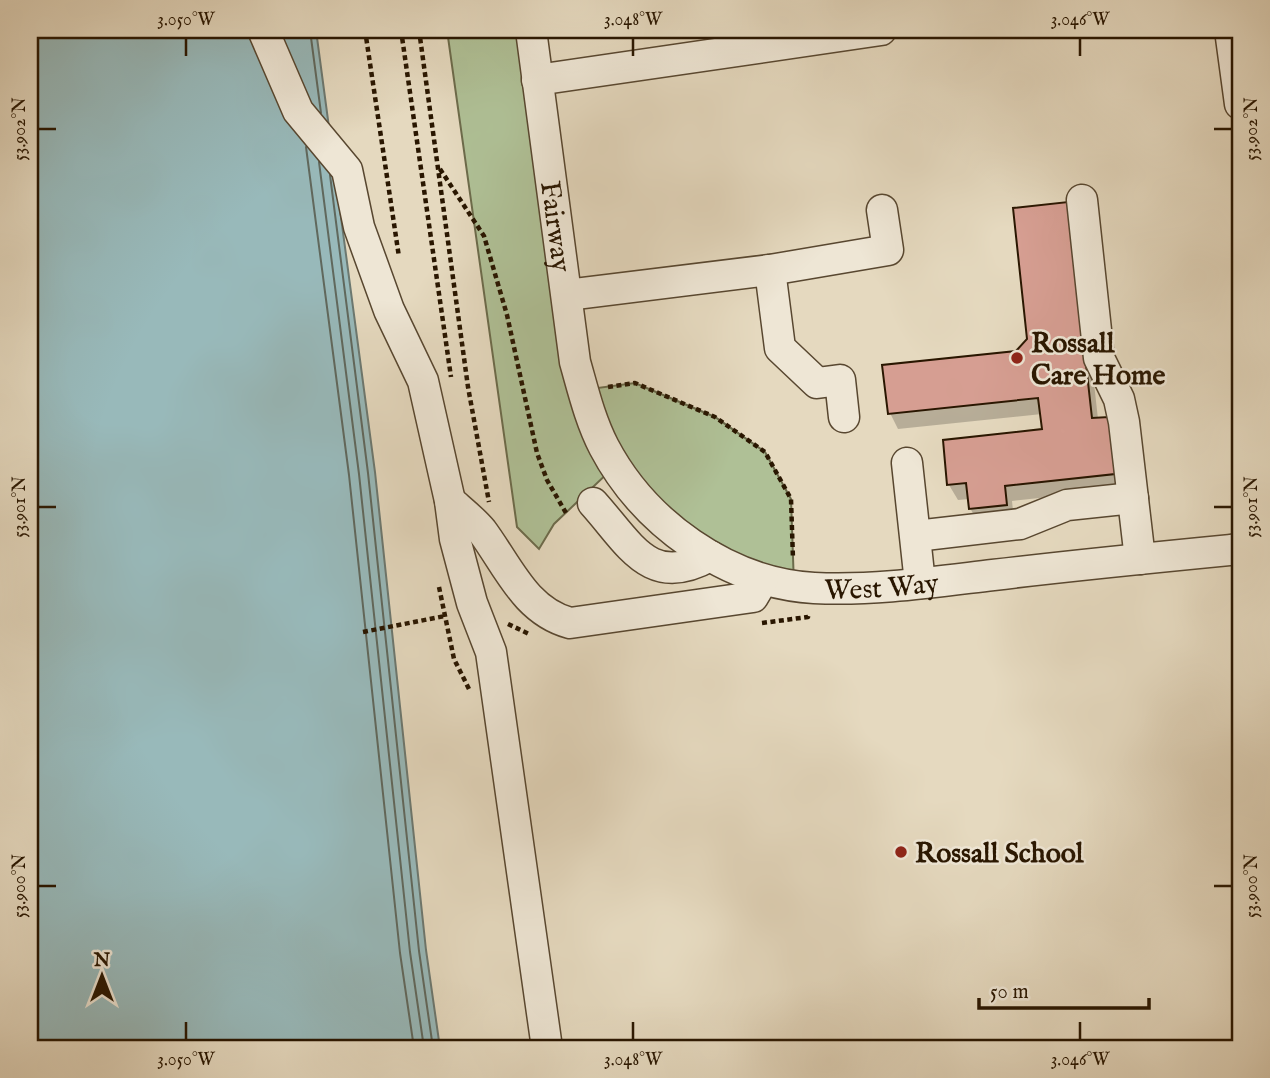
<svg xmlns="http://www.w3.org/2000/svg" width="1270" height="1078" viewBox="0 0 1270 1078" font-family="'IM FELL English',serif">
<rect width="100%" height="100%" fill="#e5d9bf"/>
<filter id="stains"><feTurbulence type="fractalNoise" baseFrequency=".00286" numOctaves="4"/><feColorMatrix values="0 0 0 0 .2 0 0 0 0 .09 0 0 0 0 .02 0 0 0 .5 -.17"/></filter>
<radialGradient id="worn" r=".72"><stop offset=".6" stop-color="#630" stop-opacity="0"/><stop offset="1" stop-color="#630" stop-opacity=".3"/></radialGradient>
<path fill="#afc096" stroke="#6c6b4b" stroke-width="2" d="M 447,30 L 531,30 L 583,390 L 635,383 L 715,417 L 765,452 L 791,499 L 794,586 L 737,570 L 615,466 L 554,524 L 539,549 L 517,527 Z"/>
<path fill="#98b9ba" stroke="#6c7870" stroke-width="2" d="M 30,30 L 316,30 L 375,472 L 426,950 L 440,1048 L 30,1048 Z"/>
<path fill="#0003" d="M 1076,220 L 1098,419 L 1123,489 L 1012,501 L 1014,520 L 979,524 L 970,508 L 969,499 L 958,500 L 949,485 L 944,441 L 1044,431 L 1042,414 L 898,429 L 890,413 L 1017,352 L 1029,339 Z"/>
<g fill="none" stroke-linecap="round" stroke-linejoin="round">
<path stroke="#60685d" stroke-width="2" d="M 310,30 L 321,113
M 306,147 L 349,475 L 400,953 L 414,1048
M 319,162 L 359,474 L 410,952 L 424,1048
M 330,175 L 368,473 L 419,951 L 433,1048"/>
</g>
<path fill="#d69e92" stroke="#291600" stroke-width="2" d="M 1068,202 L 1092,418 L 1109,417 L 1115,474 L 1005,486 L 1007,505 L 969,509 L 966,483 L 947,485 L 943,440 L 1042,429 L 1038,398 L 888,414 L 882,365 L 1016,351 L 1027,339 L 1013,208 Z"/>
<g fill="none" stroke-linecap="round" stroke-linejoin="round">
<g stroke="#584730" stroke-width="33">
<g id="minor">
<path d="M 263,30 L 298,111 L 347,170 L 359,227 L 389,310 L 423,381 L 450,501 L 455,539 L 472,603 L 491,652 L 547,1048"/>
<path id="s1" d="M 531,30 L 575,362 C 583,390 590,420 604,447 C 644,523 727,583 814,588 C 874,591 934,582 993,575 C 1075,565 1158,557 1240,549"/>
<path d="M 1230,30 L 1240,104"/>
<path d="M 537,80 L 881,30"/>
<path d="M 1082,200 L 1099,358 L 1119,399 L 1124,422 L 1140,559"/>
<path d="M 770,270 L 780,348 L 817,383 L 840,380 L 844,417"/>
<path d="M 567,295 L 770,270 L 888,250 L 882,210"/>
<path d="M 907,463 L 920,583"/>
<path d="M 450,501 C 460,510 473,520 482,531 C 508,566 525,611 570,623 L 753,597 L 763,580"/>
<path d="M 593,503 C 630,544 650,590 710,556"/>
<path d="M 916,536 L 1020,524 L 1067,505 L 1133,498"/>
</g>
</g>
<path stroke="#291600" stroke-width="4.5" stroke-dasharray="5 3.5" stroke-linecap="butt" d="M 365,30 L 399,257
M 401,30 L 451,377
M 419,30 L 468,387 L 489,502
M 440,169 L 484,236 L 507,315 L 537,453 L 547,480 L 566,513
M 608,387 L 635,383 L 715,417 L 765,452 L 791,499 L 793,559
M 439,587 L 454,659 L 469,689
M 762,623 L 808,617 L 809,613
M 508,624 L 529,634
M 363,632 L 445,616"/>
<use href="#minor" stroke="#eee6d5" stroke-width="30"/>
</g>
<path fill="none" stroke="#291600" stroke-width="2.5" d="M 186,38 L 186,56M 633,38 L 633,56M 1080,38 L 1080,56M 38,129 L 56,129M 1214,129 L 1232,129M 38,507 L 56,507M 1214,507 L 1232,507M 38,886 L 56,886M 1214,886 L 1232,886M 186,1022 L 186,1040M 633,1022 L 633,1040M 1080,1022 L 1080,1040"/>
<g fill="#8f2418" stroke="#eee6d5" stroke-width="2.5">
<circle cx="1017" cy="358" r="7"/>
<circle cx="901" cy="852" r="7"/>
</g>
<g text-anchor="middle" stroke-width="5" stroke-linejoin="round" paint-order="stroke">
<g font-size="28" fill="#291600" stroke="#eee6d5">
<text dy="10" stroke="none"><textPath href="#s1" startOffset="198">Fairway</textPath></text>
<text dy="10" stroke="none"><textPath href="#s1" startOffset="756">West Way</textPath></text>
</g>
<g font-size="28" font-weight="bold" fill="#291600" stroke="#eee6d5" text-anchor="start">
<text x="1031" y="352">Rossall<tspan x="1031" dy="32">Care Home</tspan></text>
<text x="915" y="862">Rossall School</text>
</g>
</g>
<rect width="1270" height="1078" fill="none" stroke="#e5d9bf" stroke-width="77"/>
<g transform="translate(102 976)" stroke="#eee6d5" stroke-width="5" paint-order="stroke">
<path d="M0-5L12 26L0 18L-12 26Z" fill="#291600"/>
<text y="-10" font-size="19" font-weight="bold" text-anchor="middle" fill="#291600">N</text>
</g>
<path d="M979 998v10h170v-10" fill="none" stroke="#291600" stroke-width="3.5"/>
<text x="990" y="998" font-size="21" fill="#291600" stroke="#eee6d5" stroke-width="5" paint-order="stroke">50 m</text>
<rect x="38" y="38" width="1194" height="1002" fill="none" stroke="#291600" stroke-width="2.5"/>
<g font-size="18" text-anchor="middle" fill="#291600">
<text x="186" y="25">3.050°W</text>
<text x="633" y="25">3.048°W</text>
<text x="1080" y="25">3.046°W</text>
<text transform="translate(19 129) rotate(-90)" y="6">53.902°N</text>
<text transform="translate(1251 129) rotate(-90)" y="6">53.902°N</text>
<text transform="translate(19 507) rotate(-90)" y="6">53.901°N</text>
<text transform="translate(1251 507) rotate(-90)" y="6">53.901°N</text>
<text transform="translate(19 886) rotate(-90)" y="6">53.900°N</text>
<text transform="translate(1251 886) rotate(-90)" y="6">53.900°N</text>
<text x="186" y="1065">3.050°W</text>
<text x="633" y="1065">3.048°W</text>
<text x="1080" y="1065">3.046°W</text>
</g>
<rect width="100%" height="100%" filter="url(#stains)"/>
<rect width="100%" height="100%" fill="url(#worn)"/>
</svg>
